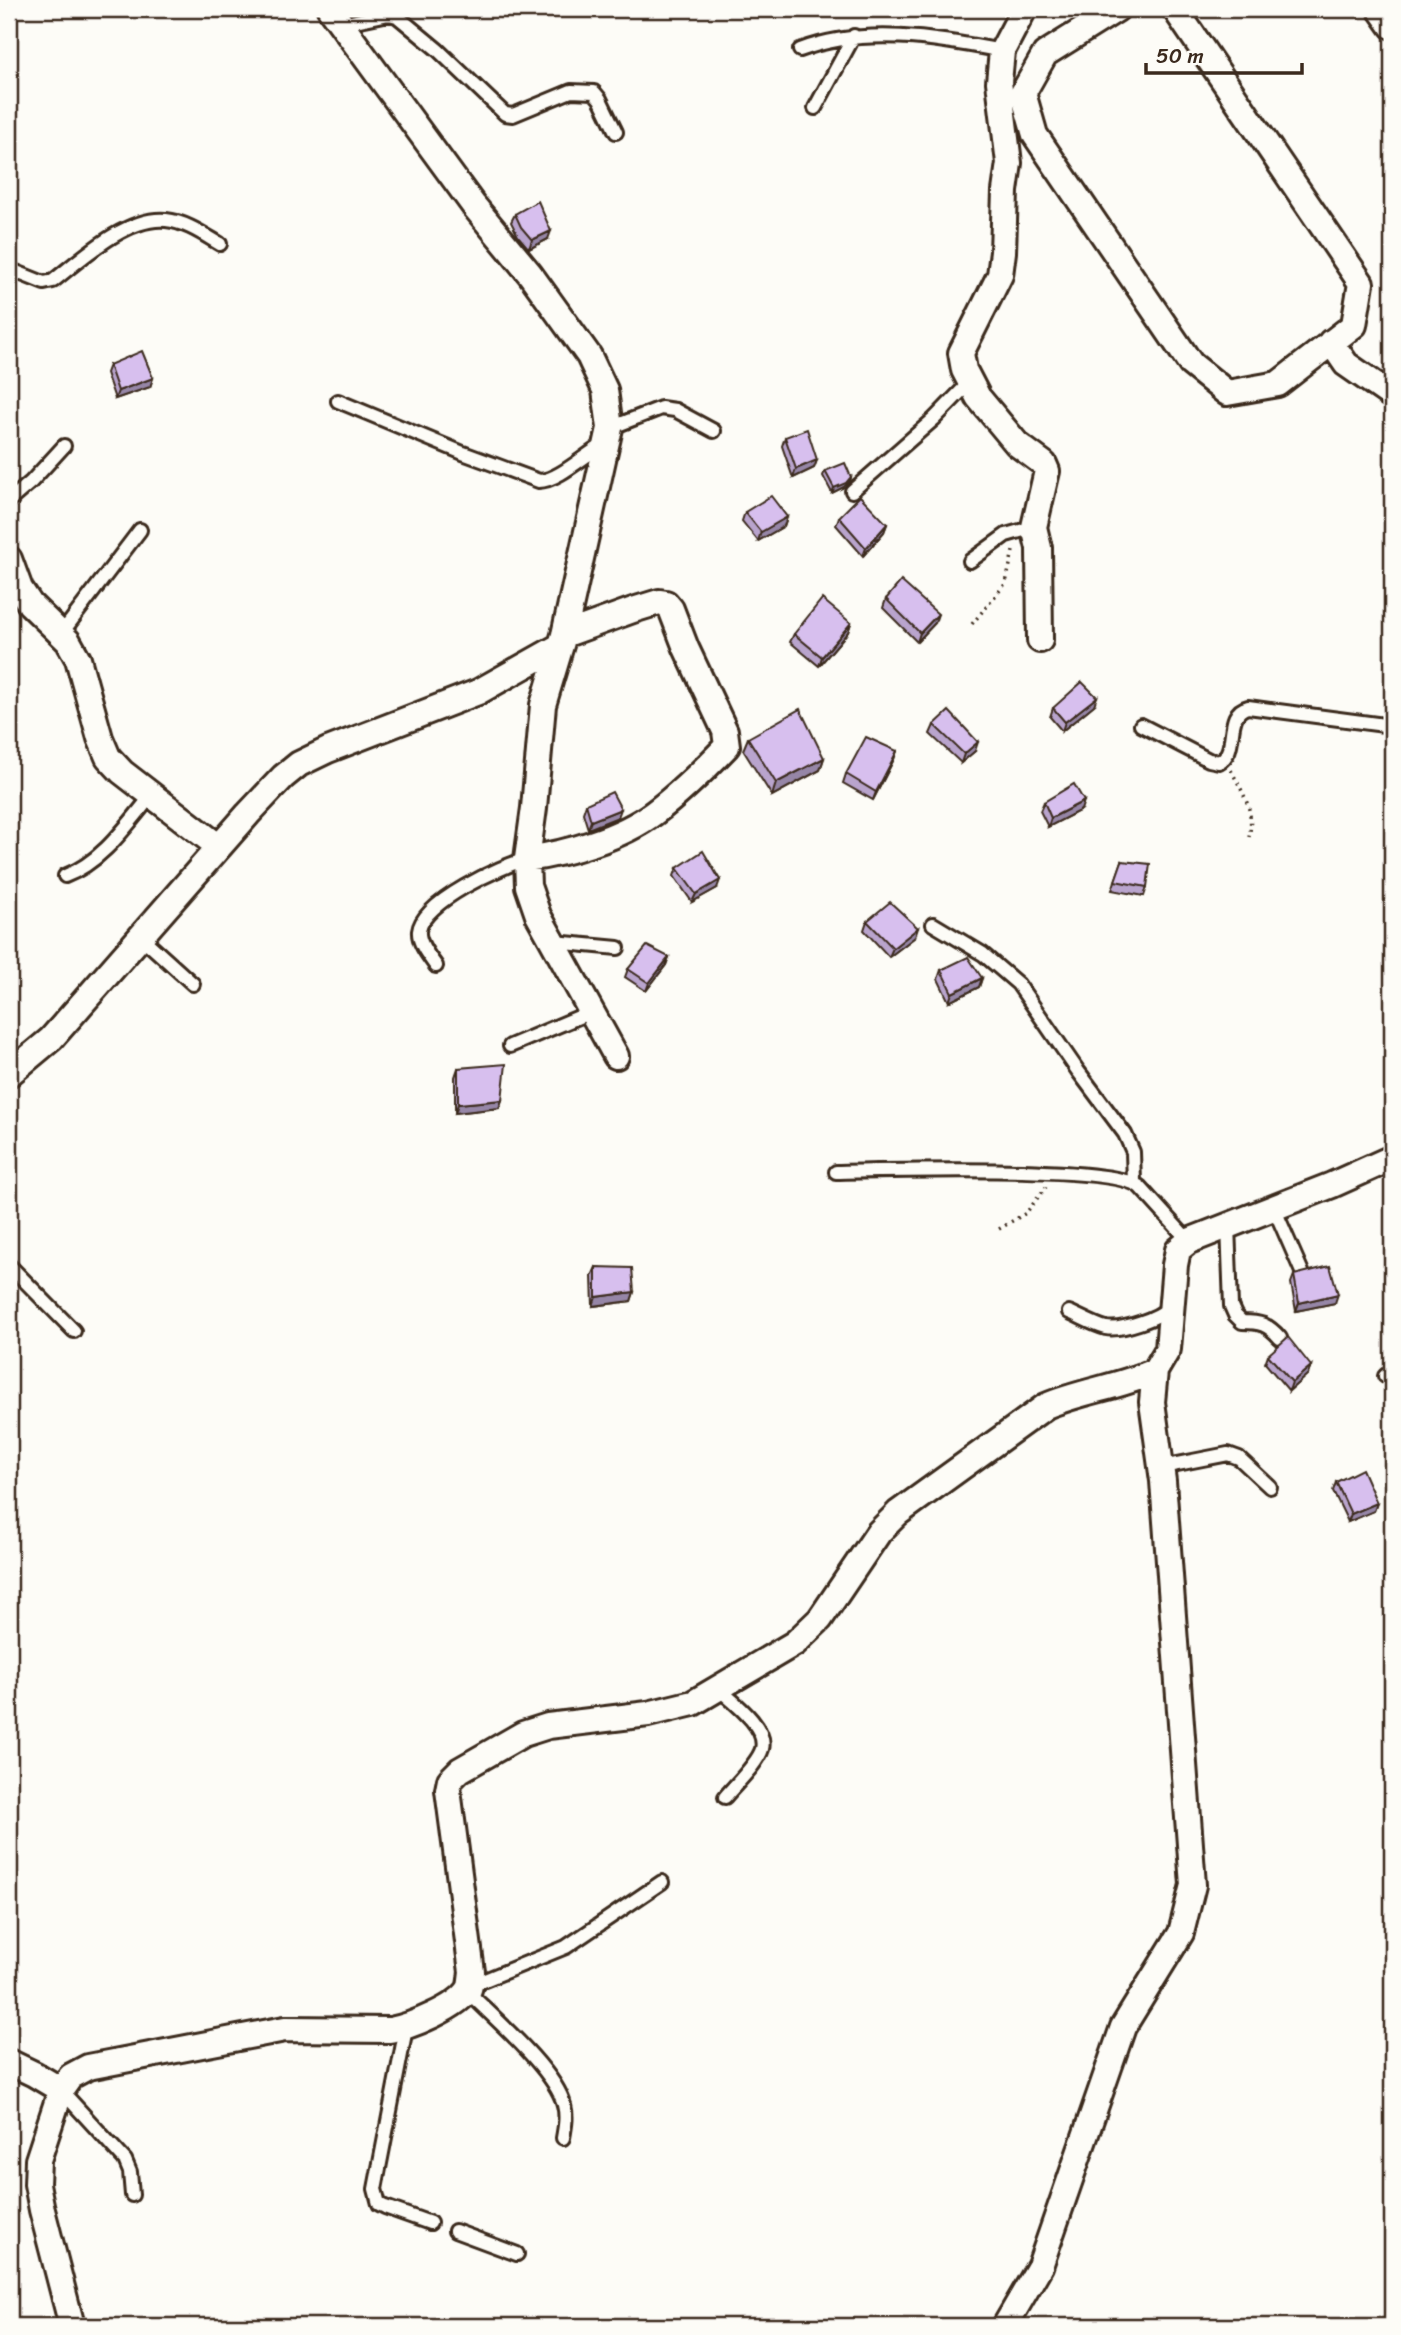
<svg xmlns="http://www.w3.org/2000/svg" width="1401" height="2335" viewBox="0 0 1401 2335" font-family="Sriracha,sans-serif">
<rect width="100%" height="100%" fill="#fdfcf7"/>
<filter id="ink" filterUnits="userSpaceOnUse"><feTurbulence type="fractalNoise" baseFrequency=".0143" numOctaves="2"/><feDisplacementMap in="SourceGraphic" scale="14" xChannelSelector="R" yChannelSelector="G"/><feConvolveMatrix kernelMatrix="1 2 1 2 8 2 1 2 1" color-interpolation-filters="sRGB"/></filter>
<g filter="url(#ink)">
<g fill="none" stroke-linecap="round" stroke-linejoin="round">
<g stroke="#3b2a1e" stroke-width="18">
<path id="lane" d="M 341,24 L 389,14 L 397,16 L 438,50 L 505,114 L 513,115 L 571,91 L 594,92 L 600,99 L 616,132
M 800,50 C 863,26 937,38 1002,51
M 815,108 L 854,36
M 9,269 L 44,283 L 53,281 C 81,259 127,216 166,220 C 186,222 203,234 220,244
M 338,401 L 463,453 L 539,481 C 558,481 587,453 606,443
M 610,428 L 661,408 L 675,410 L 714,431
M 852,491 L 934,419 L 970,382
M 9,501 L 31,482 L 64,446
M 970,561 L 1006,535 L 1034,527
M 61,634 L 140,530
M 1141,725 L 1209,760 L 1219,762 C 1240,751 1223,713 1248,707 L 1392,726
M 65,876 C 102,862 127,825 152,795
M 933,924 L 983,954 L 1018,984 L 1078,1071 L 1125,1134 L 1133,1152 L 1134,1182
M 141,937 L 193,984
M 554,942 L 618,948
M 436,966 C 429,956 418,943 419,931 C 422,902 501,866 527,859
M 510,1046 L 593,1011
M 836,1172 C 882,1171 1114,1164 1140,1187 L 1189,1241
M 1274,1208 L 1302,1272
M 1228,1225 L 1231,1306 L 1235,1315 L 1242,1322 C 1260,1322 1268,1324 1280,1338
M 9,1265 L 74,1331
M 1069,1312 C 1081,1317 1094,1325 1106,1328 C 1121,1331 1160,1318 1169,1307
M 1385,1376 L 1392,1370
M 1162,1467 L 1228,1454 L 1239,1458 L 1270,1487
M 719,1689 C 732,1701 768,1727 762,1749 C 758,1763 735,1785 725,1797
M 470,1986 L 566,1947 L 662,1882
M 467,1991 C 493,2017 556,2071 564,2105 C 567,2116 565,2127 563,2138
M 406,2028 L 375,2189 L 379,2204 L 385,2207 L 430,2223
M 61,2090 L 125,2160 L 130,2172 L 132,2195
M 455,2231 L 517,2254"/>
</g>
<g stroke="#3b2a1e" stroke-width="30">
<path id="street" d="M 330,9 L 474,206 L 530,274 L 589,356 L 605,390 L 610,428 L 564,635 L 543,705 L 534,808 L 527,859 L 528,886 L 538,915 L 616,1056
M 1024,9 L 1002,51 L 999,82 L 1009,163 L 1005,191 L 1003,252 L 1000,275 L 961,353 L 964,370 L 978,397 L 1017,444 L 1044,464 L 1047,471 L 1034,527 L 1039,548 L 1040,640
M 1117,9 L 1045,54 L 1023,93 L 1035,135 L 1191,364 L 1227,393 L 1278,384 L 1354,325 L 1361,283 L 1175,9
M 1380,9 L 1392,26
M 1331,342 L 1346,364 L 1392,396
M 9,559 L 20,589 L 30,604 L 68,641 L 78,659 L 100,738 L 108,757 L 122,772 L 219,847
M 527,859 C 568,853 621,838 654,813 C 681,793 704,770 727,746 L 725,731 L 686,648 L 671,609 L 666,603 L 659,602 L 633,610 L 564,635
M 9,1074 L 51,1039 L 248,814 L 283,777 L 299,764 L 328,750 L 478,692 L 560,646
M 9,2062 L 34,2074 L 61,2090
M 72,2326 L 42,2210 L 37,2184 L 38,2160 L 61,2090 L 71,2076 L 88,2067 L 285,2029 L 390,2030 C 410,2027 458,2007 469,1989 C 471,1984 471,1978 472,1972 L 448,1790 L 450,1780 L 460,1770 L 523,1734 L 548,1726 L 648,1714 L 693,1703 L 795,1643 L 820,1619 L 879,1532 L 898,1513 L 1046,1406 C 1081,1391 1120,1387 1155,1371
M 1005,2326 L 1040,2266 L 1123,2027 L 1181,1933 L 1193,1885 L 1163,1481 L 1152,1402 L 1155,1371 L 1168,1349 L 1175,1265 L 1178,1250 L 1189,1241 L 1332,1185 L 1392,1158"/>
</g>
<path stroke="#3b2a1e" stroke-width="3.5" stroke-dasharray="2 5" stroke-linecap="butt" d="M 972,624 L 1006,583 L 1013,551
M 1231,770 C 1243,793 1255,810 1249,837
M 999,1229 L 1026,1213 L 1046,1187"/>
<use href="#lane" stroke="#fdfcf7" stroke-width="12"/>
<use href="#street" stroke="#fdfcf7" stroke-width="24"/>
</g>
<path fill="#b9a4cd" stroke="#3b2a1e" stroke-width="2" d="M 515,214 L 548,239 L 529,249 L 518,236 L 511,222 Z
M 109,365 L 153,378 L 150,387 L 115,399 L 106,373 Z
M 785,437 L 817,460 L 814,468 L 793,478 L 782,446 Z
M 825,471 L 851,477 L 850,481 L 844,487 L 832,493 L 823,476 Z
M 745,512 L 787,517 L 784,526 L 758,541 L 742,521 Z
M 839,517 L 887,524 L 884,532 L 863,556 L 836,525 Z
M 886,599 L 935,623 L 917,642 L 883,608 Z
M 851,623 L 848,632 L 819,666 L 790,642 L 794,634 Z
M 1094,705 L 1062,731 L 1050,717 L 1053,708 Z
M 934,725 L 975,751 L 961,763 L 930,734 Z
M 748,738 L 824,758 L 820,770 L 772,796 L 743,750 Z
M 897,751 L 894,759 L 873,800 L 843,783 L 846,774 Z
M 1044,802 L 1081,810 L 1048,827 L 1040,811 Z
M 586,804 L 618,817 L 588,829 L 583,813 Z
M 1122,861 L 1147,887 L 1144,896 L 1112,890 Z
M 677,868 L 717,888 L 692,902 L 674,876 Z
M 867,921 L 915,937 L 889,957 L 864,930 Z
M 669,957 L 666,965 L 646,991 L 625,977 L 628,969 Z
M 941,970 L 982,978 L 979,987 L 949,1002 L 938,979 Z
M 458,1068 L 502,1100 L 499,1108 L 455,1113 L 455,1077 Z
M 596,1267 L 634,1292 L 631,1301 L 593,1306 L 592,1276 Z
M 1294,1275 L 1335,1303 L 1296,1311 L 1291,1283 Z
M 1268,1355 L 1311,1366 L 1308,1374 L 1289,1391 L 1265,1363 Z
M 1336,1482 L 1377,1503 L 1374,1511 L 1348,1522 L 1333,1491 Z"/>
<path fill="#9686a7" stroke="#3b2a1e" stroke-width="2" d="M 551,231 L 548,239 L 529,249 L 532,240 Z
M 153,378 L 150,387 L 115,399 L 118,391 Z
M 817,460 L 814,468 L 793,478 L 796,469 Z
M 851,477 L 850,481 L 844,487 L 832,493 L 834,488 Z
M 787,517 L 784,526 L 758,541 L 761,532 Z
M 887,524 L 884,532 L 863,556 L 866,548 Z
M 938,614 L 935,623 L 917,642 L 920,633 Z
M 851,623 L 848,632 L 819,666 L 822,657 Z
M 1097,697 L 1094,705 L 1062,731 L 1065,722 Z
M 978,742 L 975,751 L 961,763 L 964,754 Z
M 897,751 L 894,759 L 873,800 L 876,792 Z
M 824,758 L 820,770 L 772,796 L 776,783 Z
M 1084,801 L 1081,810 L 1048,827 L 1051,818 Z
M 621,809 L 618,817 L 588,829 L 591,821 Z
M 720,880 L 717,888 L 692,902 L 696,894 Z
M 918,928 L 915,937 L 889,957 L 893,948 Z
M 669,957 L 666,965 L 646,991 L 649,983 Z
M 982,978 L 979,987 L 949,1002 L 952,993 Z
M 502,1100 L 499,1108 L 455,1113 L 458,1104 Z
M 634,1292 L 631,1301 L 593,1306 L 596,1297 Z
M 1338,1294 L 1335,1303 L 1296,1311 L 1299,1303 Z
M 1311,1366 L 1308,1374 L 1289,1391 L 1292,1382 Z
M 1377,1503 L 1374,1511 L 1348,1522 L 1351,1514 Z"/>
<path fill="#d7bfee" stroke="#3b2a1e" stroke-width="2" d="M 538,201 L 551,231 L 532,240 L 521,227 L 515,214 Z
M 142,351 L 153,378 L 118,391 L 109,365 Z
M 807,429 L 817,460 L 796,469 L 785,437 Z
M 845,463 L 851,477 L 846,483 L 834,488 L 825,471 Z
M 771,496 L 787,517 L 761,532 L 745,512 Z
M 860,496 L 887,524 L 866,548 L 839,517 Z
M 901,581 L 938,614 L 920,633 L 886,599 Z
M 822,599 L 851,623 L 822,657 L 794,634 Z
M 1082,682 L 1097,697 L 1065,722 L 1053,708 Z
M 800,709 L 824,758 L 776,783 L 748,738 Z
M 949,711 L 978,742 L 964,754 L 934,725 Z
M 866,737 L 897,751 L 876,792 L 846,774 Z
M 1074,784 L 1084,801 L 1051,818 L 1044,802 Z
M 612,792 L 621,809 L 591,821 L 586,804 Z
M 703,851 L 720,880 L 696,894 L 677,868 Z
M 1122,861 L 1150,864 L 1147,887 L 1115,881 Z
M 890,902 L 918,928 L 893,948 L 867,921 Z
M 647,946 L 669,957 L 649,983 L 628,969 Z
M 968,957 L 982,978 L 952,993 L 941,970 Z
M 506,1064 L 502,1100 L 458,1104 L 458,1068 Z
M 1330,1266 L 1338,1294 L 1299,1303 L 1294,1275 Z
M 596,1267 L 632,1268 L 634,1292 L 596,1297 Z
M 1288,1337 L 1311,1366 L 1292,1382 L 1268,1355 Z
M 1362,1469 L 1377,1503 L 1351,1514 L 1336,1482 Z"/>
</g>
<rect width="1401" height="2335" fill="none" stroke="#fdfcf7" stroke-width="35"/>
<rect x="18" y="18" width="1366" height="2300" fill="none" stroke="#3b2a1e" stroke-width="2.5" filter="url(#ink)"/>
<path d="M1146 63v10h156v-10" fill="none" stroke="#3b2a1e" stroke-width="3.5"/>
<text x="1156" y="63" font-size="21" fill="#3b2a1e" stroke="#fdfcf7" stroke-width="5" paint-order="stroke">50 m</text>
</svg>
